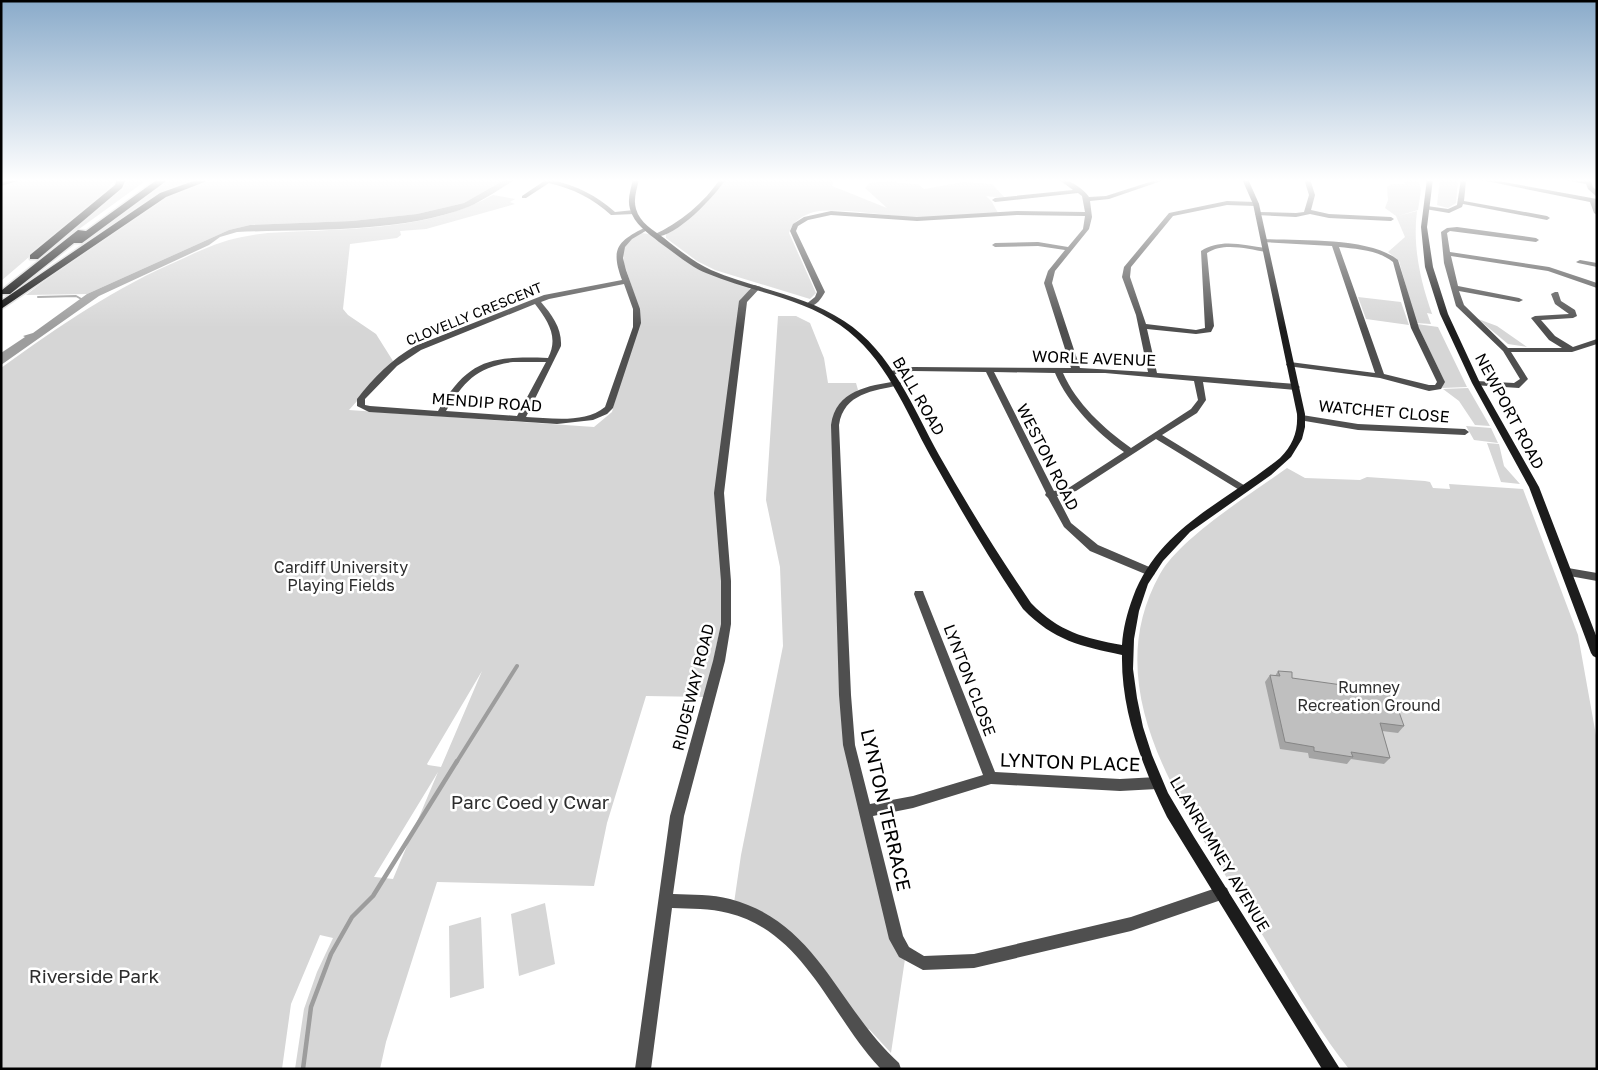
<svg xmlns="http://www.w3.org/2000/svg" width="1598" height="1070" viewBox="0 0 1598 1070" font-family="'Golos Text',sans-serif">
<rect width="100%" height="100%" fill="#fff"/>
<path fill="#d6d6d6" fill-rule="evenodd" d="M 27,179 L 113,179 L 113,182 L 107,190 L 1,281 L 1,186 Z
M 126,179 L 148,179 L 35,261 L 117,192 L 126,183 Z
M 216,179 L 506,179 L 464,203 L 417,214 L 352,221 L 250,225 L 229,230 L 87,294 L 26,295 L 72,260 L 156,203 L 170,195 Z
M 725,179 L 834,179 L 832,186 L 887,208 L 865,188 L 870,183 L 896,180 L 897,183 L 918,184 L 924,189 L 964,182 L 992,184 L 1005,198 L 986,196 L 992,202 L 998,213 C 973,214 946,219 921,218 C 894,217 838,207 814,212 C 803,215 792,222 789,233 L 816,293 L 810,299 L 715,270 L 697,261 L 666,238 L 666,233 L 720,187 Z
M 1402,179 L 1418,179 L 1421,190 L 1418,210 L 1398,216 L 1417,211 C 1412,249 1422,289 1436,324 L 1432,314 L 1427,313 L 1431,324 L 1416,323 L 1399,261 L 1388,252 L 1405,237 L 1396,216 L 1385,208 L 1388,200 L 1387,187 L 1391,184 L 1406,184 Z
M 1440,179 L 1458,179 L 1456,203 L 1448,208 L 1437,205 Z
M 167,180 L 198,180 L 150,200 L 75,249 Z
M 493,195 L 515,199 L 510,202 L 515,204 L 426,229 L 400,231 L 401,235 L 397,238 L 350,244 L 343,309 L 348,315 L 376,334 L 393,361 L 349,410 L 594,427 L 612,412 L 640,312 L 624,263 L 623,252 L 626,242 L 641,233 L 649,234 L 696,268 L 749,287 L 750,291 L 741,299 L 715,493 L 722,581 L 721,624 L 706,697 L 646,696 L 607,823 L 594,886 L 437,882 L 386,1042 L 380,1069 L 295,1069 L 304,1009 L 317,972 L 333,938 L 320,935 L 291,1004 L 282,1069 L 1,1069 L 1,368 C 59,326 116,287 182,259 C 201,250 221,241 242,237 C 264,232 287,232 310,231 C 373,228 437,226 493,195 ZM 482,671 L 441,767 L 428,765 L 427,764 ZM 438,772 L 393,879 L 375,877 L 374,877 Z
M 1358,297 L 1401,302 L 1409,325 L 1366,319 Z
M 778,316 L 796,316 L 810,323 L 824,358 L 828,383 L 856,383 L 858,390 L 838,406 L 832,420 L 842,723 L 905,959 L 891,1053 L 869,1029 L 866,1031 L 829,976 L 734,903 L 741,855 L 783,646 L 780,567 L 766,500 Z
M 1478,319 L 1497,326 L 1527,347 L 1508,344 Z
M 1417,324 L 1438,327 L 1467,387 L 1442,388 L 1444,380 Z
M 1468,388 L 1490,426 L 1475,425 L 1459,401 L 1443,389 Z
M 1466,426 L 1491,428 L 1498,443 L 1474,440 Z
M 1487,443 L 1499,444 L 1504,466 L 1520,484 L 1501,482 Z
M 1287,468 L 1305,478 L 1360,480 L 1367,477 L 1425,481 L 1430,482 L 1433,488 L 1450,489 L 1449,484 L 1523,489 L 1578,635 L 1597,741 L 1597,1069 L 1349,1069 C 1313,1024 1281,965 1251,916 C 1190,816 1093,694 1160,574 C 1181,537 1251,494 1287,468 Z
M 545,903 L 555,964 L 519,976 L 511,914 Z
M 481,917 L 484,988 L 450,998 L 449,926 Z"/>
<path fill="#9d9d9d" d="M 506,179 L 517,179 C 500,188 486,199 468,207 C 402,233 308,229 237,232 L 220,237 L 209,245 L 99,296 L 1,365 L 1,353 L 25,337 L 23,336 L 33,333 L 87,294 L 229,230 L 250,225 L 352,221 L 417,214 L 464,203 Z"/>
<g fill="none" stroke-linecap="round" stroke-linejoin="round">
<path stroke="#9d9d9d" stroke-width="2" d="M 38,297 L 76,296 L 83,300"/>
<path stroke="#9d9d9d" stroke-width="4" d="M 456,763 L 517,666"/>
<path stroke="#9d9d9d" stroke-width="4.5" d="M 303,1069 L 311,1007 L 331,954 L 352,917 L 373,896 L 457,761"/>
<g stroke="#dbdbdb" stroke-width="3">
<path id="highway" d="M 117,179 L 126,179 L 122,188 L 38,259 L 30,259 L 30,255 L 115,185 Z
M 158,179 L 169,179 L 82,243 L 74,243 L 10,294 L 2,294 L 2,290 L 78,230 L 86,231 Z
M 199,179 L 212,179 L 166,197 L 1,309 L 1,301 L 160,193 Z"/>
</g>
<path fill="#4f4f4f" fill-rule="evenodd" d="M 547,179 L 554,179 L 553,180 C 577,186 596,195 615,212 L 634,210 L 637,212 L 634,214 L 611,215 C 592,198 574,189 549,183 L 526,198 L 522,198 L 522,196 Z
M 720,179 L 726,179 C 714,197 675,239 653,237 L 653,235 C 680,223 704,203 720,179 Z
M 903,179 L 910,179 L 907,181 Z
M 1058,179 C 1068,178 1084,189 1089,197 L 1106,196 L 1159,179 L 1167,179 L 1109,199 L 1090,201 L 1092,217 L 1089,229 L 1055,271 L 1052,283 L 1080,368 L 1148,372 L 1136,315 L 1122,277 L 1124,267 L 1169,213 L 1227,201 L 1256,202 L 1259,204 L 1256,206 L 1227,205 L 1173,216 L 1131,267 L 1130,277 L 1146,324 L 1196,330 L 1205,328 L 1201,251 C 1220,238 1244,245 1266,248 L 1269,250 L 1266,252 C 1247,249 1224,242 1207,253 L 1214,326 L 1211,332 L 1196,334 L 1147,329 L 1157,373 L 1296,384 L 1300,387 L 1296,390 L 1203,382 L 1206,400 L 1197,413 L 1162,435 L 1247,487 L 1249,489 L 1247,491 L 1241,491 L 1156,439 L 1076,491 L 1057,496 L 1071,523 L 1098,545 L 1154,569 L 1155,572 L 1154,575 L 1150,576 L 1090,551 L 1064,527 L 1048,498 L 1045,495 L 1046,493 L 986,372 L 913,371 L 891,375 L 887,373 L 891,371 L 913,367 L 1071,368 L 1044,283 L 1048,271 L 1065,250 L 1038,246 L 995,247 L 992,245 L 995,243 L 1038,242 L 1068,247 L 1083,229 L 1085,216 L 1017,215 L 917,221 L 831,215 L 808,220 L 798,226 L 796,231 L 825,292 C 821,299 817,305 809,307 L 805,305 L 815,297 L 817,292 L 790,231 L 793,224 L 804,217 L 831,211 L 917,217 L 1017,211 L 1085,212 L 1082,196 L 1078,193 L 995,202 L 992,200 L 995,198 L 1073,190 ZM 994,372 L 1055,373 C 1068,404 1097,433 1124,452 L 1070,487 L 1054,491 ZM 1063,373 L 1105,373 L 1194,381 L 1198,400 L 1191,409 L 1131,448 C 1104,429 1076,403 1063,373 Z
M 1304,179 L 1310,179 L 1315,195 L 1311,210 L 1329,214 L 1391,217 L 1394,219 L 1391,221 L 1329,218 L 1310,214 L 1296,217 L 1256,215 L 1255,214 L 1258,212 L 1296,213 L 1304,212 L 1309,195 Z
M 1461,179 L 1470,179 L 1466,181 L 1464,201 L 1547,216 L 1550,218 L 1547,220 L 1463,204 L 1462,207 L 1449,213 L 1425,209 L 1425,207 L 1427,206 L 1448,209 L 1457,205 Z
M 1476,179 L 1487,179 L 1597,199 L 1597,215 L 1594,213 L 1590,202 Z
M 1560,179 L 1584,181 L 1584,179 L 1590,179 L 1593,187 L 1597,191 L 1597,197 L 1588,189 L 1586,184 Z
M 1457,227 L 1536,238 L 1539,240 L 1536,242 L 1450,231 L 1447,233 L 1450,252 L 1549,267 L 1597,283 L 1597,288 L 1548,271 L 1451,256 L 1458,286 L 1519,298 L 1523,300 L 1519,302 L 1459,291 L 1464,305 L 1508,348 L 1562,348 L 1549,340 L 1531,318 L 1535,316 L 1569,314 L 1555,304 L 1551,294 L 1555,292 L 1558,292 L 1561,301 L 1575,310 L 1577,316 L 1573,318 L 1541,320 L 1555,336 L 1573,347 L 1597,339 L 1597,344 L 1572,352 L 1511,352 L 1528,379 L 1519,388 L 1473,385 L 1473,381 L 1476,381 L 1514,383 L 1520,379 L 1503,351 L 1456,306 L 1444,263 L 1441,232 L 1447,228 Z
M 644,228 L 649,229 L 632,239 L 625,247 L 623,258 L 626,270 L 640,309 L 641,323 L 613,408 L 607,414 L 593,420 L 557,424 L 369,412 L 357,406 L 357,399 C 373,378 392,359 415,346 L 544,295 L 622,280 C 611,250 616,242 644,228 ZM 624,284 L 633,309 L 633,327 L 605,407 C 584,424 550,418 526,417 L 561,346 C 562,328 552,315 541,302 L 549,299 ZM 535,304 C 548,321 559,337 548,358 C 491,356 468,359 438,411 L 370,406 L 365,405 L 365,399 L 397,366 L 421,350 ZM 513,362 L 546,362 L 517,416 L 446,411 C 464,381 477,367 513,362 Z
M 1264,239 C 1300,241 1370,237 1398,260 L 1419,328 L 1445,382 L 1441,389 L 1429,391 L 1380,378 L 1287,366 L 1286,364 L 1290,362 L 1375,373 L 1332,246 L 1262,242 L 1262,240 ZM 1339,247 C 1357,249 1378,250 1393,262 L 1411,328 L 1437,382 L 1435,385 L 1429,385 L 1384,374 Z
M 1580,260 L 1597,263 L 1597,267 L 1578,263 L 1576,262 Z
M 754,285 L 761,287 L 747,302 L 724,493 L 731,581 L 731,624 L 725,661 L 684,816 L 673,894 C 692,895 712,894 730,899 C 818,922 838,1008 899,1063 L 901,1069 L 881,1069 L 879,1067 C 831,1016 804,931 728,913 C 710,908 691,909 672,908 L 651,1069 L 635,1069 L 670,816 L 713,661 L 721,624 L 721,581 L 714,493 L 739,301 Z
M 897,381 L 901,383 L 900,385 C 873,391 844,393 839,425 L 851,695 L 855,745 L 870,804 L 913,796 L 983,775 L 914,594 L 915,591 L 923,591 L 924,594 L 995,772 L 1120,779 L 1157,777 L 1161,779 L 1163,783 L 1161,787 L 1157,789 L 1120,791 L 991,784 L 913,808 L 873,816 L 903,936 L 909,947 L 924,956 L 974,954 L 1131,917 L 1222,886 L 1227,888 L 1229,893 L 1227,898 L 1131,931 L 974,968 L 923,970 L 899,957 L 889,939 L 843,745 L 839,695 L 831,425 C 836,390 868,386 897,381 Z
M 1302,415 L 1358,424 L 1465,429 L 1469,432 L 1465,435 L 1358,430 L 1299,420 L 1298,418 L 1299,416 Z
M 1568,568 L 1597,573 L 1597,581 L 1564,575 L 1563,572 L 1564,569 Z"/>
<path fill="#1c1c1c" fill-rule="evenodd" d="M 16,179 L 25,179 L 1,186 L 1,182 Z
M 633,179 L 639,179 C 637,189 633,199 636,209 C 640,223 653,230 664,238 C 679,250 694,262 711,270 C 755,289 804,294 844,321 C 892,352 913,408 939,455 C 968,506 998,555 1031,603 C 1059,632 1084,638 1122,645 C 1123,629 1127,613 1133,597 C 1159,527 1226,502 1280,458 C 1293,445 1298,432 1297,414 L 1253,204 L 1242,179 L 1248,179 L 1259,204 L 1305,414 L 1305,427 L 1302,439 L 1291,457 L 1271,475 L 1190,532 L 1163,561 L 1148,584 L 1139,611 L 1134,639 L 1133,669 L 1137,698 L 1143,727 L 1152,755 L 1168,793 L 1194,837 L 1340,1069 L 1322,1069 L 1167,817 C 1142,766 1121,711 1122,655 C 1081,646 1054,641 1023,609 C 990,560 960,509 931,457 C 905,410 886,357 840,325 C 800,297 751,292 706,273 C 689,266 675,253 659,242 C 648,233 634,224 630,209 C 627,199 631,189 633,179 Z
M 1427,179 L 1433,179 L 1427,227 L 1433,267 L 1448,314 L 1480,383 L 1539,487 L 1597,638 L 1597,658 L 1593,656 L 1591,653 L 1529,487 L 1472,383 L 1440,314 L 1425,267 L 1421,227 Z"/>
<use href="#highway" fill="#000" fill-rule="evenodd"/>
</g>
<path fill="#a4a4a4" d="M 1278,671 L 1292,678 L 1404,726 L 1398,733 L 1382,731 L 1390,758 L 1384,764 L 1351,759 L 1347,764 L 1309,758 L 1308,753 L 1280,749 L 1265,682 L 1270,675 L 1275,676 Z"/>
<path fill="#bfbfbf" stroke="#868686" d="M 1278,671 L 1292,672 L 1292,678 L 1392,692 L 1404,726 L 1380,723 L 1390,758 L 1351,752 L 1353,757 L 1314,751 L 1314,747 L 1285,742 L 1270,675 L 1280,676 Z"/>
<linearGradient id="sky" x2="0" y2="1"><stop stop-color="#8aabca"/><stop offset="0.55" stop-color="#fff"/><stop offset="1" stop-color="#fff" stop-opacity="0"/></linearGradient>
<rect width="1598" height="328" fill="url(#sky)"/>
<g text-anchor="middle" stroke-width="5" stroke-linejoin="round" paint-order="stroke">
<g font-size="14" fill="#000" stroke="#fff">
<text transform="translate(474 314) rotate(-22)" y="5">CLOVELLY CRESCENT</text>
</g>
<g font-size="16" fill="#000" stroke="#fff">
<text transform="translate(1094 358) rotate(2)" y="6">WORLE AVENUE</text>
<text transform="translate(919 396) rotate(60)" y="6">BALL ROAD</text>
<text transform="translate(487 402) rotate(4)" y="6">MENDIP ROAD</text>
<text transform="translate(1384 411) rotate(5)" y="6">WATCHET CLOSE</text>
<text transform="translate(1510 411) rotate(62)" y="6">NEWPORT ROAD</text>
<text transform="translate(1048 457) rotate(63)" y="6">WESTON ROAD</text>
<text transform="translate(970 680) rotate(69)" y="6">LYNTON CLOSE</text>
<text transform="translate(693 687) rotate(-76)" y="6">RIDGEWAY ROAD</text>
<text transform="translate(1220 854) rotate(59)" y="6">LLANRUMNEY AVENUE</text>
</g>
<g font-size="16" fill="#2d2d2d" stroke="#fff">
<text x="341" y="573">Cardiff University<tspan x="341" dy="18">Playing Fields</tspan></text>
<text x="1369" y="693">Rumney<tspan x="1369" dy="18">Recreation Ground</tspan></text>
</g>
<g font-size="19" fill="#000" stroke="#fff">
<text transform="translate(1070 762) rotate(2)" y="7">LYNTON PLACE</text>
<text transform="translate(886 810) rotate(77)" y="7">LYNTON TERRACE</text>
</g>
<g font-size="19" fill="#2d2d2d" stroke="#fff">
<text x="530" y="809">Parc Coed y Cwar</text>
<text x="94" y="983">Riverside Park</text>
</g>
</g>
<rect width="1598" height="1070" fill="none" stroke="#000000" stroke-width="5"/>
</svg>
